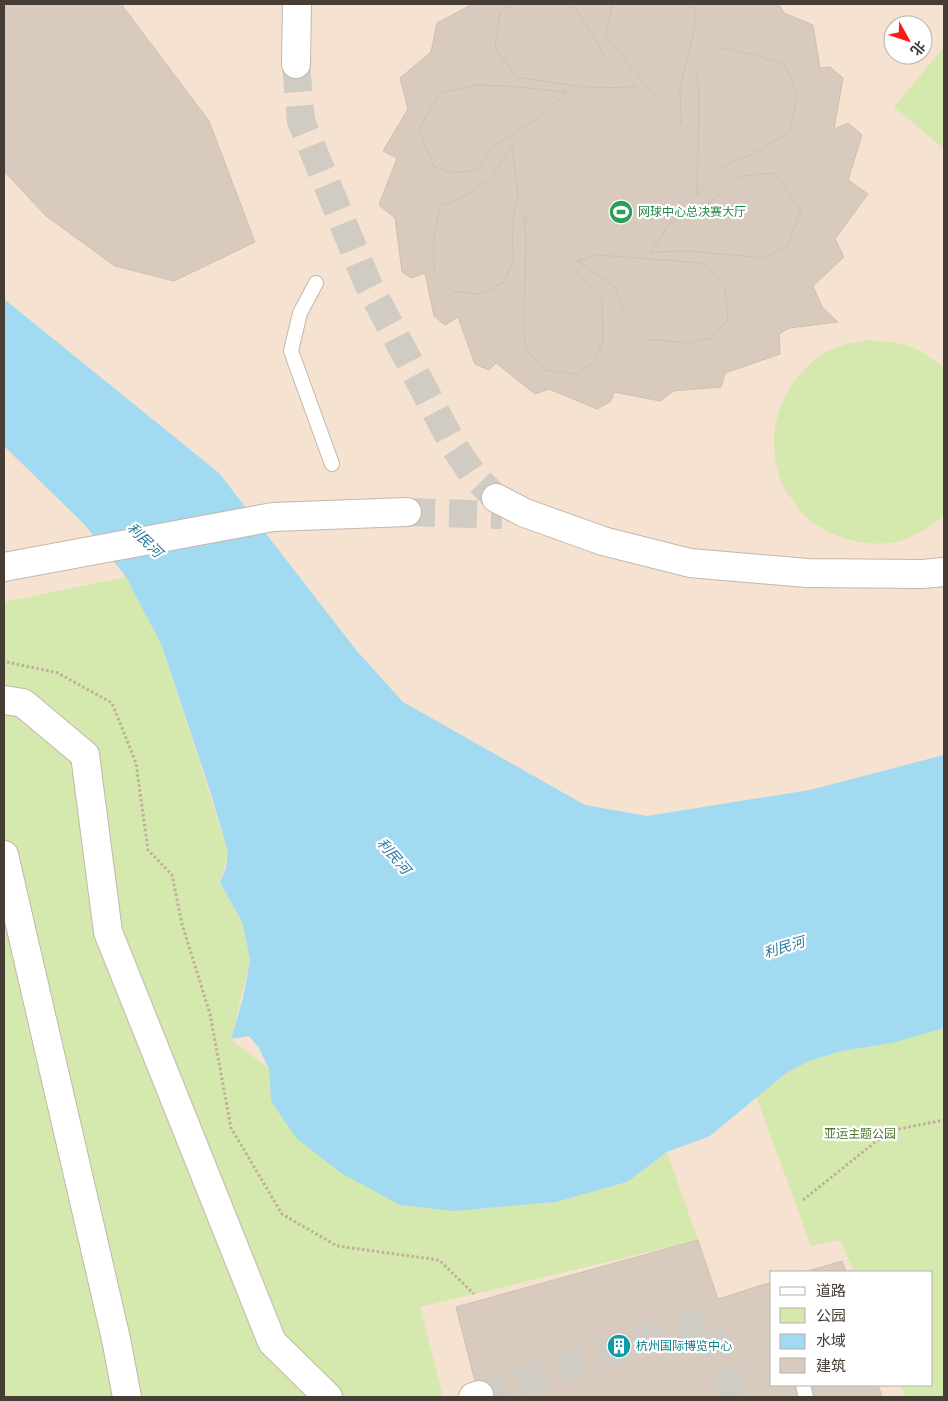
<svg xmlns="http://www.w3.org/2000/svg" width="948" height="1401" viewBox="0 0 948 1401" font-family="Ubuntu,'Noto Sans SC',sans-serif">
<rect width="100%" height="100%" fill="#f3eee6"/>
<path fill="#f6e2d1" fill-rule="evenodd" d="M 4,4 L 944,4 L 944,1397 L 4,1397 ZM 893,25 L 923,25 L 923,55 L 893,55 ZM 772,1272 L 932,1272 L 932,1385 L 772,1385 Z"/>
<path fill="#d5e8ae" d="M 944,47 L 944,149 L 894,107 Z
M 865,340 C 901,342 916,344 944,368 L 944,515 C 930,527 914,538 895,542 C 864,548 827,537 804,515 C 800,511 796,505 793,500 C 790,496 786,492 784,488 C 760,436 781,375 832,349 C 842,344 855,343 865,340 Z
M 126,577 L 162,646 L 228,852 L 220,882 L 243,924 L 250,961 L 231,1039 L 269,1069 L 271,1101 L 455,1211 L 556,1202 L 627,1182 L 667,1152 L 698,1240 L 420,1307 L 443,1397 L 4,1397 L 4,602 Z
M 944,1028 L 944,1397 L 906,1397 L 900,1385 L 932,1385 L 932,1272 L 854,1272 L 840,1240 L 811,1246 L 756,1096 L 786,1073 L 809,1061 L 842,1051 L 892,1043 Z"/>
<path fill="#a1daf1" d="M 4,299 L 219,473 L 356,650 L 403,702 L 585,805 L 647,816 L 810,790 L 944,755 L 944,1028 L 892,1043 L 842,1051 L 809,1061 L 786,1073 L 710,1136 L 667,1152 L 627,1182 L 556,1202 L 455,1211 L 400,1205 L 341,1173 L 296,1138 L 271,1101 L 269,1069 L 259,1048 L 249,1036 L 231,1039 L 243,998 L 250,961 L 243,924 L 220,882 L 226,868 L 228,852 L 211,794 L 162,646 L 126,577 L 85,525 L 4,446 Z"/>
<path fill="#d8cbbe" stroke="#d0bfae" d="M 4,4 L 121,4 L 209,121 L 255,242 L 174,281 L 115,266 L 46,216 L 4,171 Z
M 473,4 L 779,4 L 784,13 L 813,25 L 820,68 L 830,67 L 843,78 L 834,129 L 848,123 L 862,135 L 848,180 L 868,194 L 835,239 L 844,257 L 813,286 L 822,307 L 838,322 L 789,328 L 779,334 L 780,354 L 725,373 L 721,387 L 673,391 L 660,401 L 614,392 L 611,401 L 597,409 L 549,389 L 535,394 L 496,363 L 489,370 L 475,364 L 458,317 L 445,325 L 434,316 L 425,273 L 411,278 L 402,272 L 395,218 L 379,205 L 397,158 L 383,151 L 408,109 L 400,78 L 431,52 L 437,23 Z
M 512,4 L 573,4 L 605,56 L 638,88 L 583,87 L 516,77 L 495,47 L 500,12 Z
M 613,4 L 689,4 L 696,11 L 694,31 L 680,88 L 681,124 L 657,99 L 605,35 Z
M 723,48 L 751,54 L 785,65 L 797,95 L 790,132 L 749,156 L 724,166 L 697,196 L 699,97 L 697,73 Z
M 476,85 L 507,86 L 567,92 L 541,116 L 494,146 L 477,170 L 453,173 L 434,167 L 419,129 L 438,97 L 442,93 Z
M 512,146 L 518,196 L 512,222 L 513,262 L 504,282 L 482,294 L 454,292 L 434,270 L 434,238 L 440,206 L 460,199 L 491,178 Z
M 774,173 L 801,210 L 788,245 L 764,258 L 687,251 L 651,252 L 669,224 L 718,196 L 740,176 Z
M 524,216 L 559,249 L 602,301 L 603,340 L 595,361 L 577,374 L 544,370 L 525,348 L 524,316 L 526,241 Z
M 598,255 L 703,263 L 725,287 L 728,319 L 712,338 L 688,343 L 646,339 L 623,312 L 615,287 L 577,261 Z
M 698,1240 L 718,1299 L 772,1282 L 772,1385 L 878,1385 L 882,1397 L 479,1397 L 456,1307 Z
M 842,1261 L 846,1272 L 805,1272 L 808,1271 Z"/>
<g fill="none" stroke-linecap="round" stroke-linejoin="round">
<path stroke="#d0cbc3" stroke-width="28" stroke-dasharray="28 14" stroke-linecap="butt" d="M 296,64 L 301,121 L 368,284 L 455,448 L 474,476 L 496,498
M 407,512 L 502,515
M 479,1395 L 707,1319 L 736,1397"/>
<g stroke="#c2b7ac" stroke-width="16">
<path id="lane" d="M 316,283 L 300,313 L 291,351 L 332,464
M 803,1385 L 806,1397"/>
</g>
<g stroke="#c2b7ac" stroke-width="30">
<path id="street" d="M 296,64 L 297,4
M 496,498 L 525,513 L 603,541 L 690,563 L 807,573 L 922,574 L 944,572
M 4,567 L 273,517 L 407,512
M 4,700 L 23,703 L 85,755 L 108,932 L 272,1342 L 328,1397
M 4,855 L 116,1339 L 127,1397
M 473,1397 L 479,1395"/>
</g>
<path stroke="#c1ae9a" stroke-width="3" stroke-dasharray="2.5 2.5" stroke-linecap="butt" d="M 7,662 L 58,673 L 112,703 L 136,763 L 148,850 L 172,875 L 182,924 L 210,1014 L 231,1128 L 282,1214 L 337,1246 L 439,1260 L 474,1294
M 803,1200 L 889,1131 L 944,1120"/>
<use href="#lane" stroke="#fff" stroke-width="14"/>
<use href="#street" stroke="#fff" stroke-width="28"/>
</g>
<defs>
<g id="stadium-disc" transform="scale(1.25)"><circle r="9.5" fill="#2e9e5b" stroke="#fff"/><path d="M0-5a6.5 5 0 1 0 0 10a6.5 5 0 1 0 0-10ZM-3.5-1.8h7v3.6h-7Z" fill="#fff"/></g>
<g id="building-disc" transform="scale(1.25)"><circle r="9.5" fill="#0f9aa8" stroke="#fff"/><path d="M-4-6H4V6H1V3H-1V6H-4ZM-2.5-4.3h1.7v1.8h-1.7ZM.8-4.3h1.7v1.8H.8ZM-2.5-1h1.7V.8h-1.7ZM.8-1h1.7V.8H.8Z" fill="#fff"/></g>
</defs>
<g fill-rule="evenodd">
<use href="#stadium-disc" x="621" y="212"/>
<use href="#building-disc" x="619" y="1346"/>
</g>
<g text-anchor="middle" stroke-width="4.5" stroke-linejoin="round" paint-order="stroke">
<g font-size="12" fill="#27864d" stroke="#fff" text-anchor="start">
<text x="638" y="216">网球中心总决赛大厅</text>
</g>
<g font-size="12" fill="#507927" stroke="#fff">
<text x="860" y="1138">亚运主题公园</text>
</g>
<g font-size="12" fill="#0d838f" stroke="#fff" text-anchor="start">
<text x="636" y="1350">杭州国际博览中心</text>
</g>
<g font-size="14" font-style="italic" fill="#29799c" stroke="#fff">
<text transform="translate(145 540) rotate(44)" y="5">利民河</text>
<text transform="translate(394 856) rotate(49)" y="5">利民河</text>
<text transform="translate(784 947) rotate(-17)" y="5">利民河</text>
</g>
</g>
<rect width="948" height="1401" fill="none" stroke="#463e35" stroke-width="10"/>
<rect x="770" y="1271" width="162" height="115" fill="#ffffff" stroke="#b5b2ae"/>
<rect x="780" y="1287" width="25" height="8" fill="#ffffff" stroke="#b5b2ae"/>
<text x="816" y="1296" font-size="15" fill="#463e35">道路</text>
<rect x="780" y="1308" width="25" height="15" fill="#d5e8ae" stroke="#b5b2ae"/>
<text x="816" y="1321" font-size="15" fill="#463e35">公园</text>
<rect x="780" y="1334" width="25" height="15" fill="#a1daf1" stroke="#b5b2ae"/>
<text x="816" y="1346" font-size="15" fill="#463e35">水域</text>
<rect x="780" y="1358" width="25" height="15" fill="#d8cbbe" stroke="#b5b2ae"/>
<text x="816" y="1371" font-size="15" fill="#463e35">建筑</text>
<g transform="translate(908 40) rotate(130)"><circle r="24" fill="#ffffff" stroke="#b5b2ae"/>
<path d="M0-4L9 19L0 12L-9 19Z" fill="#fd1a13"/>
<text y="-8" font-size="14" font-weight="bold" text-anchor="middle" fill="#463e35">北</text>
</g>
</svg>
